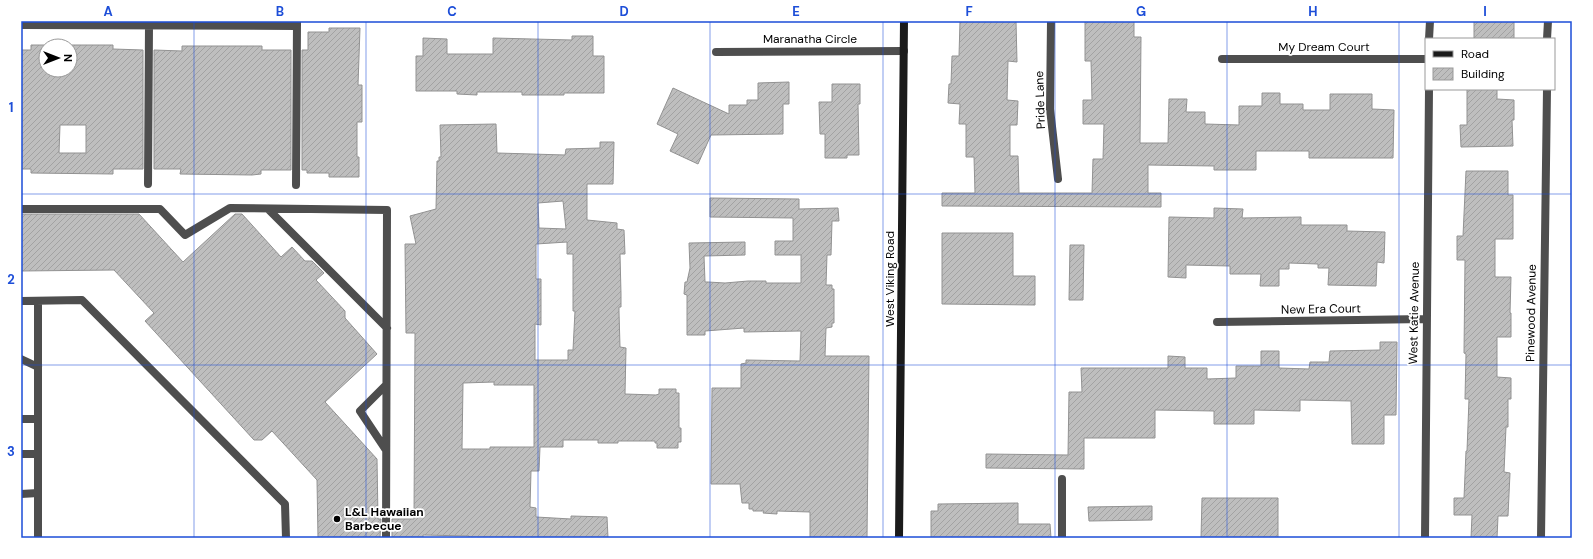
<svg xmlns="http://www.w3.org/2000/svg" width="1593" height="559" viewBox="0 0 1593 559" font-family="'DM Sans',sans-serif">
<defs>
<pattern id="building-hatch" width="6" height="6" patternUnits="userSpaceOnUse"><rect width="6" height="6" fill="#bebebe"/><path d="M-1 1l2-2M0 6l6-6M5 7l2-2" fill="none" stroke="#a2a2a2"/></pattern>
</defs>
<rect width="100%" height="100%" fill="#fff"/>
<path fill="url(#building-hatch)" stroke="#929292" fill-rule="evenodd" d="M 960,21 L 1016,21 L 1017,62 L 1008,61 L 1007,100 L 1018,101 L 1017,125 L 1010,125 L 1010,156 L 1018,156 L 1019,193 L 1092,193 L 1093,159 L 1103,159 L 1104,124 L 1083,124 L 1083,100 L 1092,100 L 1091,61 L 1085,61 L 1085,21 L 1134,21 L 1134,37 L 1141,37 L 1140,143 L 1168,143 L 1169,99 L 1187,99 L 1186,112 L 1205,112 L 1205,124 L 1239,125 L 1239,106 L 1262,106 L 1262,93 L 1280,93 L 1280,104 L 1303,104 L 1303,110 L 1330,110 L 1330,94 L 1372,94 L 1372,109 L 1394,110 L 1393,158 L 1309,158 L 1309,151 L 1256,151 L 1256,170 L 1214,170 L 1214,166 L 1148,165 L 1148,193 L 1161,193 L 1161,207 L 942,206 L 942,193 L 975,193 L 974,157 L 966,157 L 966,124 L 959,124 L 960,104 L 948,103 L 949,84 L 951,84 L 952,56 L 959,56 Z
M 1474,21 L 1514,21 L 1514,39 L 1474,39 Z
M 329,28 L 360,28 L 358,85 L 362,85 L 362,122 L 357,122 L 357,157 L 359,157 L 359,177 L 329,177 L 329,173 L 307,173 L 307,170 L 302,170 L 302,50 L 308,50 L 308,32 L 329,32 Z
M 572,36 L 593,36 L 593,56 L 604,56 L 604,93 L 564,93 L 564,95 L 522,95 L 522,92 L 477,92 L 477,95 L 457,94 L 457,91 L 416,91 L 416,56 L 423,56 L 423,38 L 447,39 L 447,54 L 493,54 L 493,38 L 572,40 Z
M 31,45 L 113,45 L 113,49 L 143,50 L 143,169 L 113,169 L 113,174 L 31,173 L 31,169 L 21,169 L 21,50 L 31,50 ZM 46,46 L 70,46 L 70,70 L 46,70 ZM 60,125 L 86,125 L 86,153 L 59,153 Z
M 182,46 L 262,46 L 262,50 L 291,50 L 291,170 L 261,170 L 261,174 L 252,175 L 180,174 L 181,169 L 154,169 L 154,50 L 182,51 Z
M 789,82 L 789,104 L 783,104 L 783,134 L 711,135 L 698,164 L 670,151 L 678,134 L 657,124 L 673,88 L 729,114 L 729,105 L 747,105 L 747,100 L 758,100 L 758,83 Z
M 832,84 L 860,84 L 860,104 L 858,104 L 859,155 L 847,155 L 847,158 L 825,158 L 825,134 L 820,134 L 819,102 L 832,102 Z
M 1467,89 L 1497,89 L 1497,99 L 1514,100 L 1514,120 L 1512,120 L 1513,146 L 1461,147 L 1460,125 L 1467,125 Z
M 496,124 L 497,153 L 565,155 L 566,149 L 600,148 L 600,142 L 614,142 L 613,184 L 587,184 L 587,220 L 617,223 L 617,229 L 624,230 L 625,254 L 620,254 L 621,294 L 621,307 L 619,307 L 619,312 L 620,347 L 626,348 L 625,394 L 656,395 L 659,394 L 659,389 L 676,389 L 676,393 L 679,393 L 679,428 L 681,428 L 681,442 L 678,442 L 678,448 L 657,448 L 657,443 L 655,443 L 655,441 L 618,441 L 618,443 L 598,443 L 598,440 L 563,440 L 563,447 L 540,447 L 539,471 L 531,471 L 530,507 L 536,508 L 536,517 L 571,519 L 571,516 L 607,517 L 608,538 L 469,538 L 469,536 L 423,535 L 423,538 L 392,538 L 392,519 L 414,519 L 415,333 L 406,333 L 405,244 L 416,244 L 410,216 L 436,209 L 437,161 L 439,161 L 439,157 L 441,157 L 440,125 ZM 563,201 L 566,229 L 539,228 L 538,203 ZM 567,242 L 567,254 L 573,254 L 573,311 L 575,311 L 573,350 L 568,350 L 568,360 L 535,360 L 535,324 L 541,325 L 541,279 L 536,279 L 536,244 ZM 494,382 L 494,385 L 534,385 L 534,447 L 490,447 L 490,449 L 462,449 L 463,383 Z
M 1466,171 L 1508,171 L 1508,195 L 1513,195 L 1513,239 L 1495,239 L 1495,277 L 1511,277 L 1510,313 L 1511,313 L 1511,337 L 1497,337 L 1497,377 L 1511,378 L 1511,399 L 1508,399 L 1508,427 L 1506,427 L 1504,472 L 1510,473 L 1508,516 L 1498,516 L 1497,538 L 1471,538 L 1472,515 L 1454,515 L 1454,498 L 1464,498 L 1466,451 L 1467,451 L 1469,399 L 1465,399 L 1466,354 L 1464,353 L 1465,260 L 1457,260 L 1457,236 L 1463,236 Z
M 710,198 L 799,199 L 799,209 L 838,208 L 839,221 L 832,221 L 831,255 L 827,255 L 826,285 L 832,285 L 832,289 L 834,289 L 834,323 L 832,323 L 832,327 L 826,328 L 825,356 L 869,356 L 867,538 L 810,538 L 810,512 L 777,511 L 777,514 L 763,513 L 764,511 L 753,511 L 753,509 L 749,509 L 749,503 L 742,503 L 740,484 L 711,484 L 712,388 L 741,388 L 741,364 L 746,363 L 746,360 L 800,361 L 801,331 L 744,332 L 744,328 L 705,331 L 705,335 L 687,335 L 687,295 L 684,294 L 685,282 L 687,282 L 690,268 L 689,243 L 745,242 L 745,255 L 704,256 L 705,282 L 708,282 L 725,283 L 748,281 L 766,281 L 766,283 L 801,283 L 801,255 L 775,255 L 775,241 L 793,241 L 793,218 L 710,217 Z
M 1214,208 L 1243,209 L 1242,218 L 1301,217 L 1301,225 L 1347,225 L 1347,231 L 1385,232 L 1384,263 L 1377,262 L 1376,286 L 1328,285 L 1329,268 L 1318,268 L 1318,264 L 1289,263 L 1289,269 L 1279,269 L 1279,286 L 1260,286 L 1261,274 L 1230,274 L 1230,266 L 1186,265 L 1186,278 L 1168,277 L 1169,217 L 1214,218 Z
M 21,214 L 139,214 L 183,262 L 235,214 L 242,214 L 281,257 L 292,247 L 305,261 L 312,261 L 324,273 L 316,280 L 345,311 L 345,318 L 377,354 L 325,402 L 377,459 L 378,519 L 381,519 L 380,538 L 318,538 L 317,480 L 272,431 L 262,440 L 254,440 L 145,321 L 154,313 L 114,270 L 21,271 Z
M 942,233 L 1013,233 L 1013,276 L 1035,276 L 1035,305 L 942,304 Z
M 1070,245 L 1084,245 L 1083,300 L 1069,300 Z
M 1380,342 L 1397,342 L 1396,415 L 1384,415 L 1384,444 L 1352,444 L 1351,401 L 1300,400 L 1300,411 L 1254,410 L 1254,424 L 1214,424 L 1214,411 L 1155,410 L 1155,438 L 1084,438 L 1084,469 L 986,468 L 986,454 L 1068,455 L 1069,392 L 1082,392 L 1081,368 L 1168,368 L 1168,356 L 1185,357 L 1185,368 L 1207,368 L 1207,379 L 1236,378 L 1236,366 L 1261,366 L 1261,351 L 1279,351 L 1279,368 L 1309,369 L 1310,362 L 1329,362 L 1330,351 L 1380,350 Z
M 1202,498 L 1278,498 L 1278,538 L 1201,538 Z
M 1018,503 L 1018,524 L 1050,524 L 1051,538 L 931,538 L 931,511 L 938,511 L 938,504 Z
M 1152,506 L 1152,520 L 1089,521 L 1088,507 Z"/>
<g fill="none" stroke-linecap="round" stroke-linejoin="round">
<path stroke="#4e4e4e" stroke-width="8" d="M 21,209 L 160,209 L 185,235 L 230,208 L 387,210 L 386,538
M 268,209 L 387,328
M 21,301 L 82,300 L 285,504 L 286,538
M 38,301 L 38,538
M 21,359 L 38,367
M 386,385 L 360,411 L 386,450
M 21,419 L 38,419
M 21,454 L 38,454
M 21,494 L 38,493
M 1062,538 L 1062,479"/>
<path stroke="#4e4e4e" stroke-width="8" d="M 1051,21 L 1050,109 L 1058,179
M 21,25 L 297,26
M 1429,39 L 1430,21
M 1547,39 L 1548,21
M 716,52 L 904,51
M 1222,59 L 1426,59
M 148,184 L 149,25
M 296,185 L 297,22
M 1217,322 L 1426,319
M 1425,538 L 1429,89
M 1541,538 L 1547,89"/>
<path stroke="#1b1b1b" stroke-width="8" d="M 899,538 L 904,21"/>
</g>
<path fill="none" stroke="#1d4ed8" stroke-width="1" stroke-opacity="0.55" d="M 194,21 L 194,538M 366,21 L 366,538M 538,21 L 538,538M 710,21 L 710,538M 883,21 L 883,538M 1055,21 L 1055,538M 1227,21 L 1227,538M 1399,21 L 1399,538M 21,194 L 1572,194M 21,365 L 1572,365"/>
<circle fill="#000" stroke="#fff" stroke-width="1.5" cx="337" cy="519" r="4"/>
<g text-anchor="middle" stroke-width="3.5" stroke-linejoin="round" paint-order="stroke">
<g font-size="12" fill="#000" stroke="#fff">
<text x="810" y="43">Maranatha Circle</text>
<text x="1324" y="51">My Dream Court</text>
<text transform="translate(1040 100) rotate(-92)" y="4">Pride Lane</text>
<text transform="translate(890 279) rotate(-90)" y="4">West Viking Road</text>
<text transform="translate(1321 309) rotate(-1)" y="4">New Era Court</text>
<text transform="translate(1414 313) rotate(-89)" y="4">West Katie Avenue</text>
<text transform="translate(1531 313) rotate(-89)" y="4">Pinewood Avenue</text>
</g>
<g font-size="12" font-weight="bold" fill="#000" stroke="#fff" text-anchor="start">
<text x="345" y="516">L&amp;L Hawaiian<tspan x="345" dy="14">Barbecue</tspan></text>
</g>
</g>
<rect width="1593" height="559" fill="none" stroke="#ffffff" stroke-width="44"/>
<rect x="1425" y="38" width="130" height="52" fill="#ffffff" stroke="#999999"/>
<rect x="1433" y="51" width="20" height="6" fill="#1b1b1b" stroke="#999999"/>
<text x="1461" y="58" font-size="12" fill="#000000">Road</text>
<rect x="1433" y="68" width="20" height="12" fill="url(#building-hatch)" stroke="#999999"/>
<text x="1461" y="78" font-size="12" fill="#000000">Building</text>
<g transform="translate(58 58) rotate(90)"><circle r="19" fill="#ffffff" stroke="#999999"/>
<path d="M0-3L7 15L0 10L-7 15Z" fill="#000000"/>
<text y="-6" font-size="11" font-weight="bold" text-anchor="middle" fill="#000000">N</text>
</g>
<rect x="22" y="22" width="1549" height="515" fill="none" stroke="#1d4ed8" stroke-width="1.5"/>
<g font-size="13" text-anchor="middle" font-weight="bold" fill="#1d4ed8">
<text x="108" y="16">A</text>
<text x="280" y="16">B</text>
<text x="452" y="16">C</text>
<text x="624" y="16">D</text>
<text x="796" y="16">E</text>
<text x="969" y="16">F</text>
<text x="1141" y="16">G</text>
<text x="1313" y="16">H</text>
<text x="1485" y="16">I</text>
<text x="11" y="112">1</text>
<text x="11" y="284">2</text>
<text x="11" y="456">3</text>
</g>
</svg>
